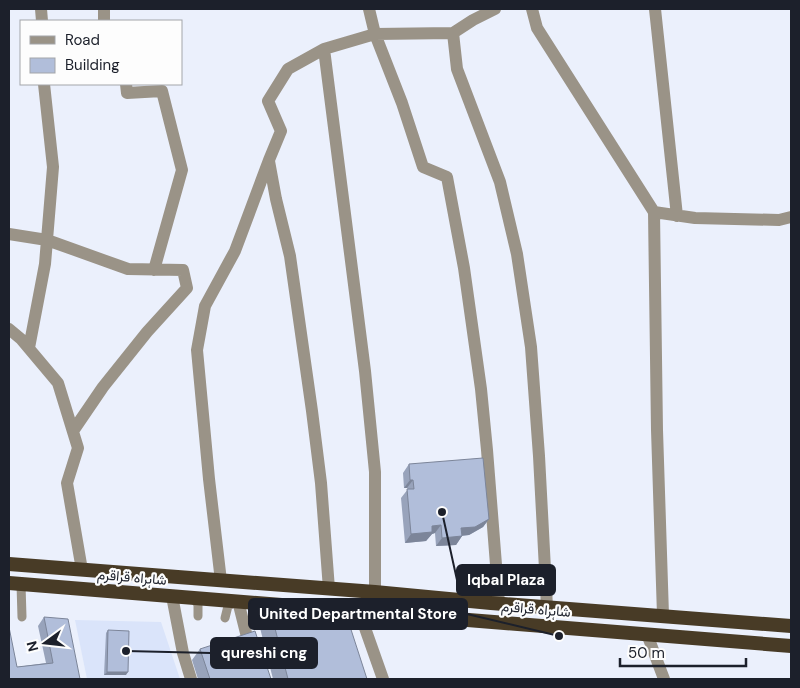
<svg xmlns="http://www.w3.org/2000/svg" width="800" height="688" viewBox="0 0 800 688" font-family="'DM Sans',Vazirmatn,sans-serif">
<rect width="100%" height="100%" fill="#ebf0fc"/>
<path fill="#dae4fa" d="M 75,620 L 161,622 L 180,679 L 87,679 Z"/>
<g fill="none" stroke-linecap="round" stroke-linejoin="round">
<path stroke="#9a9387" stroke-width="9" d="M 21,584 L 22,617
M 192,597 L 198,604 L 198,616
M 225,618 L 228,606 L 238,601"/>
<path stroke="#9a9387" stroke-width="12" d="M 41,9 L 42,21
M 104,9 L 104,21
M 369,9 L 375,34 L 402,103 L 423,167 L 447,177 L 464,268 L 481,389 L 487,450 L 499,603
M 532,9 L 537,28 L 654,212 L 657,430 L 663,615
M 655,9 L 677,216
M 453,33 L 457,69 L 500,182 L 517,254 L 531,347 L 539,456 L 547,607
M 324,49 L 365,371 L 375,472 L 375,592
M 126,84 L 127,93 L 162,91 L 182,170 L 154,270
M 269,161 L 276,199 L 290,256 L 312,411 L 321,483 L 329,589
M 654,212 L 695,218 L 779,220 L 791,217
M 9,234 L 47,240 L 128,269 L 183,270 L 187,288 L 147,332 L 103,387 L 73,431
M 9,329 L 21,339 L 58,383 L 78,448 L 67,483 L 82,570
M 29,348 L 45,264 L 53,167 L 44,84
M 221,581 L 209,479 L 197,350 L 205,306 L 235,251 L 269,160 L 281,131 L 268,101 L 288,69 L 324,49 L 375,34 L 453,33 L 473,20 L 495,9
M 172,596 L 183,653 L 191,679
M 238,601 L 251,653 L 259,679
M 359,611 L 383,679
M 647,634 L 664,679"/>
<path stroke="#483b26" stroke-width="14" d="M 9,564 L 375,592 L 491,603 L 791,626
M 9,583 L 791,646"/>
</g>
<path fill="#98a3bb" d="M 409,464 L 489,519 L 483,527 L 469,535 L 462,536 L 456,545 L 436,546 L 435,533 L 432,534 L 426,541 L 405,543 L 401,498 L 408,489 L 407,488 L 404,488 L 403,473 Z
M 270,609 L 367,679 L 273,679 L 259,624 Z
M 44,617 L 80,679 L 17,667 L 46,663 L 38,626 Z
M 108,630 L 126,675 L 104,675 L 106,633 Z
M 200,649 L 271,679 L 198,679 L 192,660 Z"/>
<path fill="#7c8599" d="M 410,480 L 413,480 L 407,488 L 404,488 Z
M 489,519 L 483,527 L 469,535 L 455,536 L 461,528 Z
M 441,525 L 435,533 L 432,534 L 426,541 L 405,543 L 411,534 L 432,526 Z
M 462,536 L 456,545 L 436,546 L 442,538 Z
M 107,672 L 128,672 L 126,675 L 104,675 Z"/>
<path fill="#b1beda" stroke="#7c8599" d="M 483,458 L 489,519 L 475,527 L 461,528 L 462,536 L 442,538 L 441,525 L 432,526 L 432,532 L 411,534 L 407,489 L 414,489 L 413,480 L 410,480 L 409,464 Z
M 270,609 L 345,611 L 367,679 L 288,679 Z
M 44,617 L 68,619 L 80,679 L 9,679 L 9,627 L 17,667 L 53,663 Z
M 108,630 L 129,631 L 128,672 L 107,672 Z
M 255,631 L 271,679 L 210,679 L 200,649 Z"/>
<g text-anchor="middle" stroke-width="4.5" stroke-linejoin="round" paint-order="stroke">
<g font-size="14" fill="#1c202b" stroke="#fdfdfd">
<text transform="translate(132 577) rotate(5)" y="5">شاہراہ قراقرم</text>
<text transform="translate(536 609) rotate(5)" y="5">شاہراہ قراقرم</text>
</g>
</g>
<path fill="none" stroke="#1c202b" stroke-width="2" d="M442 512L457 580M559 636L467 614M126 651L211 653"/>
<g fill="#1c202b" stroke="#fdfdfd" stroke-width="2">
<circle cx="442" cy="512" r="5"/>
<circle cx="559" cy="636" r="5"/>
<circle cx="126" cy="651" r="5"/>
</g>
<g fill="#1c202b" stroke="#1c202b" stroke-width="2">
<rect x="457" y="565" width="98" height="30" rx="5"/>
<rect x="249" y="599" width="218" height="30" rx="5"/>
<rect x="211" y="638" width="106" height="30" rx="5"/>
</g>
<g font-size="15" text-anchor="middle" font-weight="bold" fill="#fff">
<text x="506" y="585">Iqbal Plaza</text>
<text x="358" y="619">United Departmental Store</text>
<text x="264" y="658">qureshi cng</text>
</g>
<rect width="800" height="688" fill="none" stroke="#1c202b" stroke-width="20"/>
<rect x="20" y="20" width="162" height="65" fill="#fdfdfd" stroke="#a3a5a9"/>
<rect x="30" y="36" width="25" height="8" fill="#9a9387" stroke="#a3a5a9"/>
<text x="65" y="45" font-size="15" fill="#1c202b">Road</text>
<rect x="30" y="58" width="25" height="15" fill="#b1beda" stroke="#a3a5a9"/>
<text x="65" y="70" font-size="15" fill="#1c202b">Building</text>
<g transform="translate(45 643) rotate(255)" stroke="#fdfdfd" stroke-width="4" paint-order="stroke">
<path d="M0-4L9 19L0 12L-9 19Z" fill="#1c202b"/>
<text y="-8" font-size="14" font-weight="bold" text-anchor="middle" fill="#1c202b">N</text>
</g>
<path d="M620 658v8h126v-8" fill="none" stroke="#1c202b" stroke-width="2.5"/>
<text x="628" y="658" font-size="15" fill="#1c202b" stroke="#fdfdfd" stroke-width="4" paint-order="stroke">50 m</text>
</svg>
